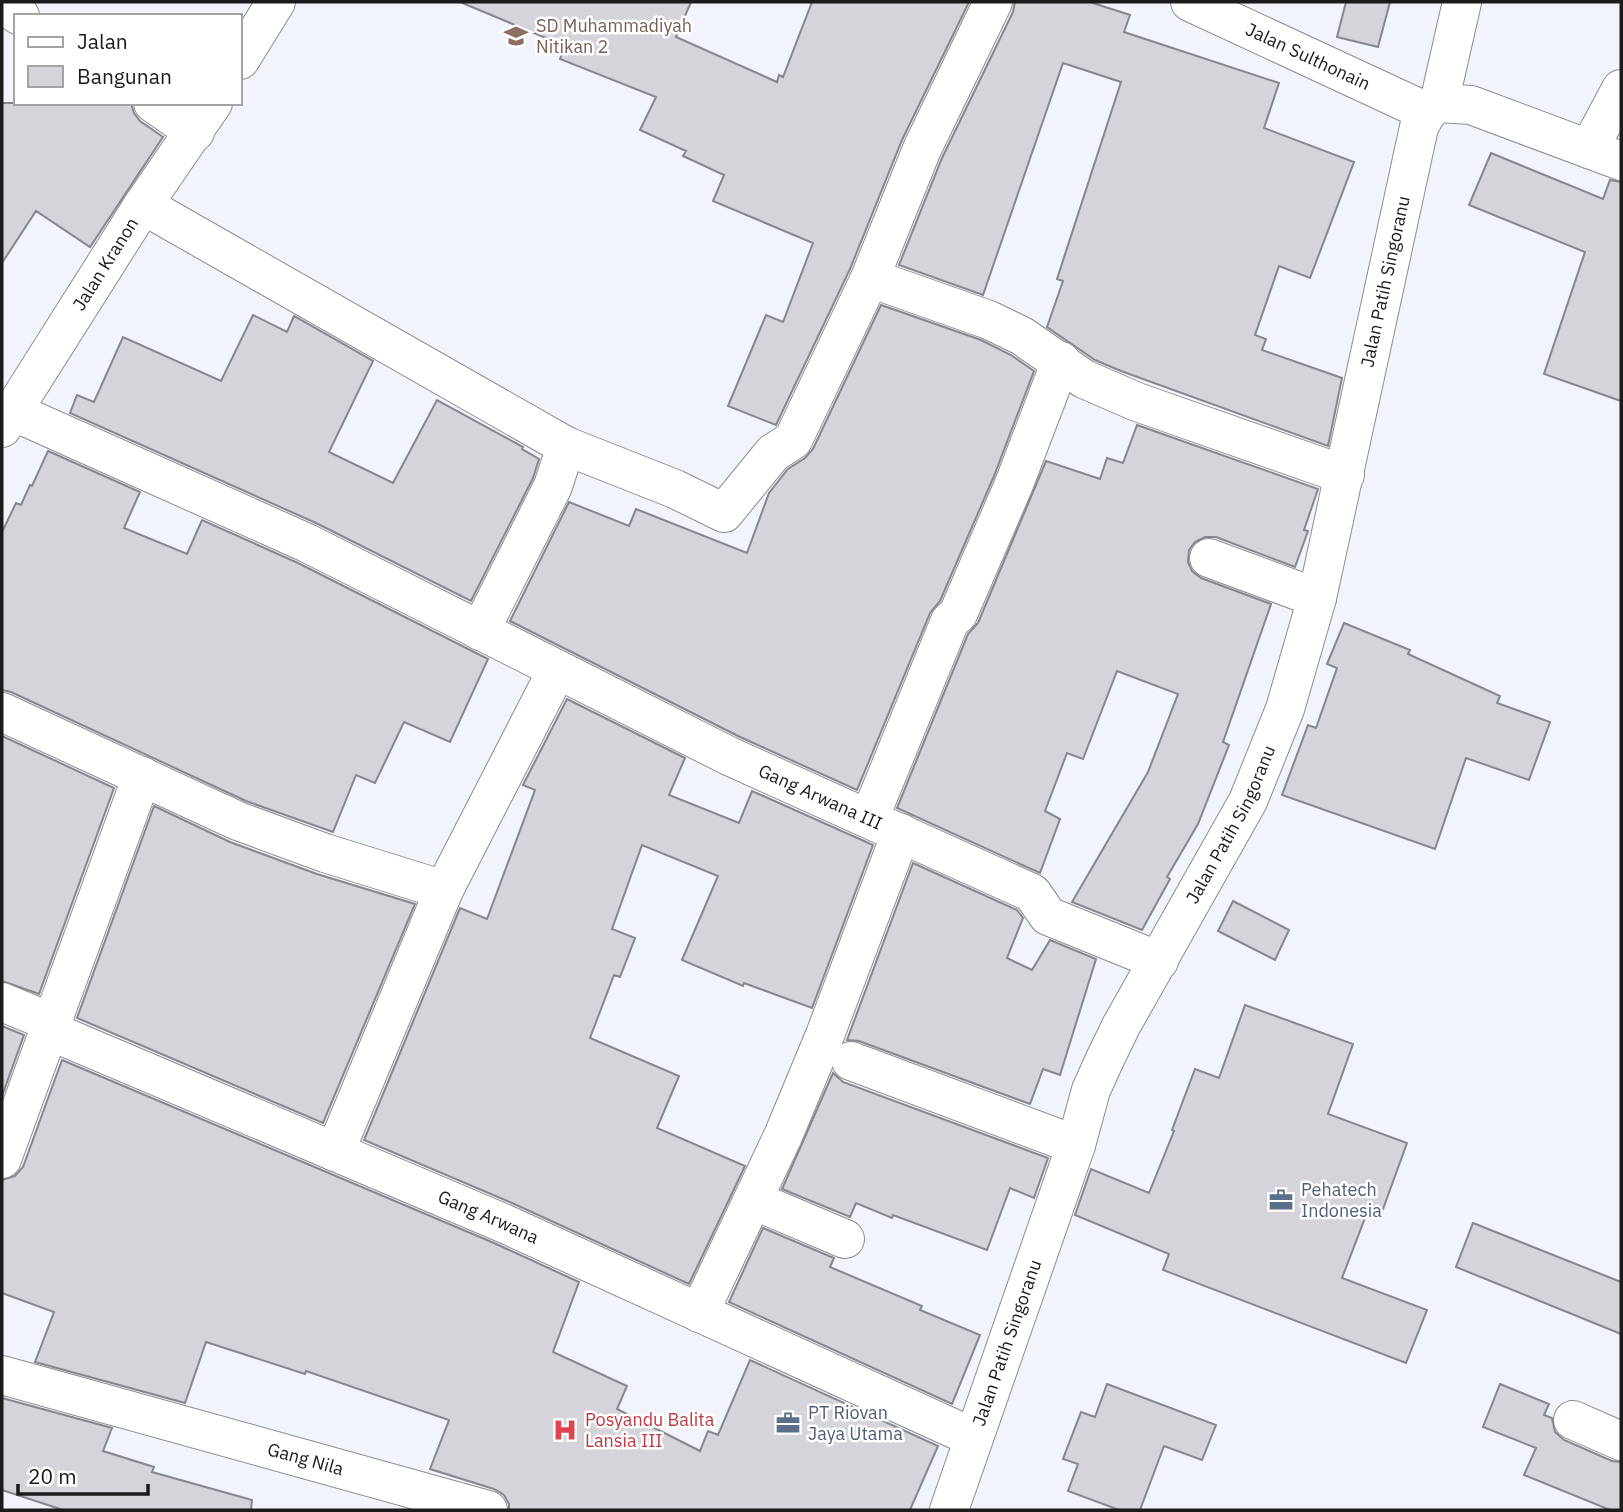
<svg xmlns="http://www.w3.org/2000/svg" width="1623" height="1512" viewBox="0 0 1623 1512" font-family="'IBM Plex Sans',sans-serif">
<rect width="100%" height="100%" fill="#f1f4fb"/>
<path fill="#d4d4da" stroke="#86868d" stroke-width="2" d="M 460,2 L 691,2 L 676,37 L 777,82 L 779,75 L 783,77 L 812,2 L 969,2 L 902,140 L 850,269 L 776,425 L 728,406 L 766,315 L 783,322 L 813,243 L 713,201 L 724,175 L 683,156 L 686,151 L 640,130 L 656,97 L 560,59 L 565,46 Z
M 1015,2 L 1090,2 L 1130,15 L 1124,32 L 1279,83 L 1264,128 L 1354,162 L 1310,278 L 1279,266 L 1255,335 L 1266,339 L 1262,350 L 1342,378 L 1328,446 L 1121,371 L 1095,360 L 1047,327 L 1063,281 L 1057,279 L 1121,82 L 1063,63 L 983,295 L 899,265 L 942,158 L 1013,12 Z
M 1346,2 L 1390,2 L 1378,47 L 1337,37 Z
M 2,103 L 131,103 L 134,113 L 140,121 L 163,137 L 90,247 L 36,211 L 2,263 Z
M 1491,153 L 1603,199 L 1610,180 L 1621,182 L 1621,401 L 1544,374 L 1585,252 L 1469,205 Z
M 881,305 L 981,340 L 1011,355 L 1034,371 L 994,476 L 940,601 L 930,613 L 857,790 L 738,736 L 510,621 L 569,502 L 629,526 L 636,509 L 747,553 L 769,493 L 788,469 L 805,458 L 813,449 Z
M 253,315 L 287,332 L 294,316 L 373,361 L 329,452 L 393,483 L 437,400 L 523,447 L 522,449 L 539,459 L 533,478 L 471,601 L 316,523 L 70,413 L 77,395 L 94,402 L 123,337 L 221,381 Z
M 1137,425 L 1318,489 L 1304,530 L 1308,531 L 1295,567 L 1216,537 L 1205,537 L 1195,542 L 1189,550 L 1188,562 L 1192,571 L 1201,578 L 1271,604 L 1223,742 L 1229,745 L 1198,824 L 1167,877 L 1170,879 L 1142,930 L 1072,902 L 1148,772 L 1178,694 L 1117,671 L 1083,759 L 1067,753 L 1045,811 L 1060,819 L 1040,873 L 897,808 L 968,634 L 978,623 L 1046,461 L 1100,479 L 1107,458 L 1123,463 Z
M 48,451 L 140,492 L 124,528 L 187,554 L 202,520 L 298,563 L 488,659 L 450,742 L 404,722 L 375,783 L 356,775 L 333,832 L 246,801 L 11,692 L 2,690 L 2,532 L 16,503 L 21,505 L 30,485 L 32,486 Z
M 1344,623 L 1410,650 L 1408,654 L 1500,696 L 1497,703 L 1550,722 L 1529,780 L 1466,758 L 1435,849 L 1282,795 L 1308,725 L 1316,728 L 1337,668 L 1327,664 Z
M 567,699 L 685,758 L 669,795 L 739,823 L 752,791 L 873,845 L 812,1008 L 744,983 L 743,986 L 682,960 L 718,876 L 642,845 L 612,929 L 635,938 L 620,977 L 614,975 L 590,1038 L 679,1076 L 657,1128 L 745,1166 L 689,1284 L 512,1203 L 364,1140 L 460,908 L 487,919 L 535,790 L 523,785 Z
M 2,736 L 114,788 L 39,994 L 2,981 Z
M 154,806 L 230,842 L 317,874 L 415,904 L 323,1123 L 77,1018 Z
M 913,863 L 1017,910 L 1023,918 L 1007,958 L 1032,970 L 1050,940 L 1096,959 L 1060,1075 L 1043,1069 L 1030,1104 L 859,1041 L 847,1040 Z
M 1233,901 L 1289,930 L 1275,960 L 1218,931 Z
M 1245,1005 L 1353,1044 L 1328,1114 L 1407,1143 L 1383,1209 L 1370,1205 L 1342,1278 L 1427,1310 L 1406,1363 L 1163,1270 L 1169,1254 L 1075,1215 L 1091,1169 L 1149,1193 L 1174,1131 L 1172,1130 L 1195,1069 L 1219,1078 Z
M 2,1026 L 24,1035 L 2,1096 Z
M 62,1060 L 494,1243 L 579,1282 L 553,1352 L 627,1386 L 617,1409 L 700,1451 L 708,1431 L 718,1435 L 750,1360 L 938,1446 L 910,1510 L 509,1510 L 509,1504 L 504,1495 L 494,1489 L 430,1469 L 449,1420 L 306,1371 L 305,1374 L 206,1342 L 185,1403 L 35,1362 L 54,1312 L 2,1293 L 2,1180 L 15,1176 L 23,1167 Z
M 833,1073 L 843,1082 L 1048,1158 L 1034,1198 L 1010,1188 L 987,1250 L 893,1215 L 892,1218 L 856,1203 L 850,1217 L 782,1189 Z
M 1473,1223 L 1621,1282 L 1621,1334 L 1456,1267 Z
M 763,1228 L 834,1258 L 830,1267 L 922,1306 L 920,1310 L 980,1335 L 952,1404 L 729,1302 Z
M 1107,1384 L 1216,1425 L 1202,1460 L 1164,1446 L 1140,1510 L 1119,1510 L 1068,1491 L 1078,1464 L 1063,1459 L 1081,1412 L 1095,1417 Z
M 1500,1384 L 1549,1404 L 1544,1415 L 1552,1418 L 1555,1432 L 1564,1440 L 1612,1461 L 1621,1462 L 1621,1510 L 1610,1510 L 1524,1475 L 1536,1448 L 1483,1427 Z
M 2,1398 L 112,1428 L 103,1451 L 154,1467 L 152,1472 L 252,1500 L 251,1510 L 63,1510 L 2,1490 Z"/>
<g fill="none" stroke-linecap="round" stroke-linejoin="round">
<g stroke="#8a8d93" stroke-width="40">
<g id="minor">
<path id="s1" d="M 1190,2 L 1427,112"/>
<path d="M 2,5 L 20,16"/>
<path d="M 240,60 L 276,2"/>
<path d="M 153,103 L 195,132"/>
<path d="M 1439,103 L 1462,2"/>
<path d="M 1427,112 L 1439,103 L 1471,105 L 1621,161"/>
<path d="M 1589,149 L 1621,89"/>
<path d="M 143,205 L 566,446 L 553,486 L 480,631"/>
<path d="M 870,278 L 989,320 L 1022,336 L 1084,379 L 1137,402 L 1345,475"/>
<path id="s2" d="M 12,411 L 307,543 L 729,756 L 1032,893 L 1048,916 L 1159,961"/>
<path id="s3" d="M 2,428 L 143,205 L 213,103"/>
<path d="M 566,446 L 675,489 L 724,513 L 773,453 L 793,440 L 870,278 L 922,149 L 993,2"/>
<path d="M 1209,558 L 1317,598"/>
<path d="M 2,712 L 238,821 L 325,853 L 444,890"/>
<path d="M 869,819 L 950,621 L 958,614 L 1014,484 L 1061,361"/>
<path id="s4" d="M 2,1002 L 53,1023 L 62,1036 L 503,1223 L 972,1437"/>
<path d="M 851,1061 L 1076,1145"/>
<path d="M 335,1152 L 444,890 L 557,670"/>
<path d="M 2,1159 L 142,776"/>
<path d="M 753,1200 L 845,1239"/>
<path d="M 699,1313 L 783,1136 L 825,1035 L 901,833"/>
<path id="s5" d="M 2,1375 L 488,1510"/>
<path d="M 1573,1420 L 1621,1441"/>
<path id="s6" d="M 949,1510 L 1076,1145 L 1091,1090 L 1105,1059 L 1121,1026 L 1248,801 L 1285,709 L 1317,598 L 1419,127 L 1427,112"/>
</g>
</g>
<use href="#minor" stroke="#fff" stroke-width="38"/>
</g>
<defs>
<g id="school-bare" transform="scale(1.89)"><path d="M0-5L7-2L0 1L-7-2ZM-4 1L0 2.5L4 1V4Q0 6-4 4Z" fill="#8d6e63" stroke="#fff" stroke-width="2.5" paint-order="stroke"/></g>
<g id="office-bare" transform="scale(1.89)"><path d="M-6-3h4V-5.5h4V-3h4V5H-6ZM-1-4.5V-3h2v-1.5ZM-6 0V1H6V0Z" fill="#5c6f8a" stroke="#fff" stroke-width="2.5" paint-order="stroke"/></g>
<g id="hospital-bare" transform="scale(1.89)"><path d="M-5-5h3v3.5h4V-5h3V5h-3V1.5h-4V5h-3Z" fill="#e0444e" stroke="#fff" stroke-width="2.5" paint-order="stroke"/></g>
</defs>
<g fill-rule="evenodd">
<use href="#school-bare" x="516" y="36"/>
<use href="#office-bare" x="1281" y="1200"/>
<use href="#office-bare" x="788" y="1423"/>
<use href="#hospital-bare" x="565" y="1430"/>
</g>
<g text-anchor="middle" stroke-width="5" stroke-linejoin="round" paint-order="stroke">
<g font-size="18" fill="#785e54" stroke="#fff" text-anchor="start">
<text x="536" y="32">SD Muhammadiyah<tspan x="536" dy="21">Nitikan 2</tspan></text>
</g>
<g font-size="18" fill="#1a1b1d" stroke="#fff">
<text dy="6" stroke="none"><textPath href="#s1" startOffset="130">Jalan Sulthonain</textPath></text>
<text dy="6" stroke="none"><textPath href="#s3" startOffset="194">Jalan Kranon</textPath></text>
<text dy="6" stroke="none"><textPath href="#s6" startOffset="1311">Jalan Patih Singoranu</textPath></text>
<text dy="6" stroke="none"><textPath href="#s2" startOffset="896">Gang Arwana III</textPath></text>
<text dy="6" stroke="none"><textPath href="#s6" startOffset="744">Jalan Patih Singoranu</textPath></text>
<text dy="6" stroke="none"><textPath href="#s4" startOffset="534">Gang Arwana</textPath></text>
<text dy="6" stroke="none"><textPath href="#s6" startOffset="177">Jalan Patih Singoranu</textPath></text>
<text dy="6" stroke="none"><textPath href="#s5" startOffset="315">Gang Nila</textPath></text>
</g>
<g font-size="18" fill="#4e5e75" stroke="#fff" text-anchor="start">
<text x="1301" y="1196">Pehatech<tspan x="1301" dy="21">Indonesia</tspan></text>
<text x="808" y="1419">PT Riovan<tspan x="808" dy="21">Jaya Utama</tspan></text>
</g>
<g font-size="18" fill="#be3a42" stroke="#fff" text-anchor="start">
<text x="585" y="1426">Posyandu Balita<tspan x="585" dy="21">Lansia III</tspan></text>
</g>
</g>
<rect width="1623" height="1512" fill="none" stroke="#1a1b1d" stroke-width="7"/>
<rect x="14" y="14" width="228" height="91" fill="#ffffff" stroke="#a3a4a5" stroke-width="2"/>
<rect x="28" y="37" width="35" height="10" fill="#ffffff" stroke="#a3a4a5" stroke-width="2"/>
<text x="77" y="49" font-size="21" fill="#1a1b1d">Jalan</text>
<rect x="28" y="66" width="35" height="21" fill="#d4d4da" stroke="#a3a4a5" stroke-width="2"/>
<text x="77" y="84" font-size="21" fill="#1a1b1d">Bangunan</text>
<path d="M18 1484v10h130v-10" fill="none" stroke="#1a1b1d" stroke-width="3.5"/>
<text x="28" y="1484" font-size="21" fill="#1a1b1d" stroke="#ffffff" stroke-width="5" paint-order="stroke">20 m</text>
</svg>
